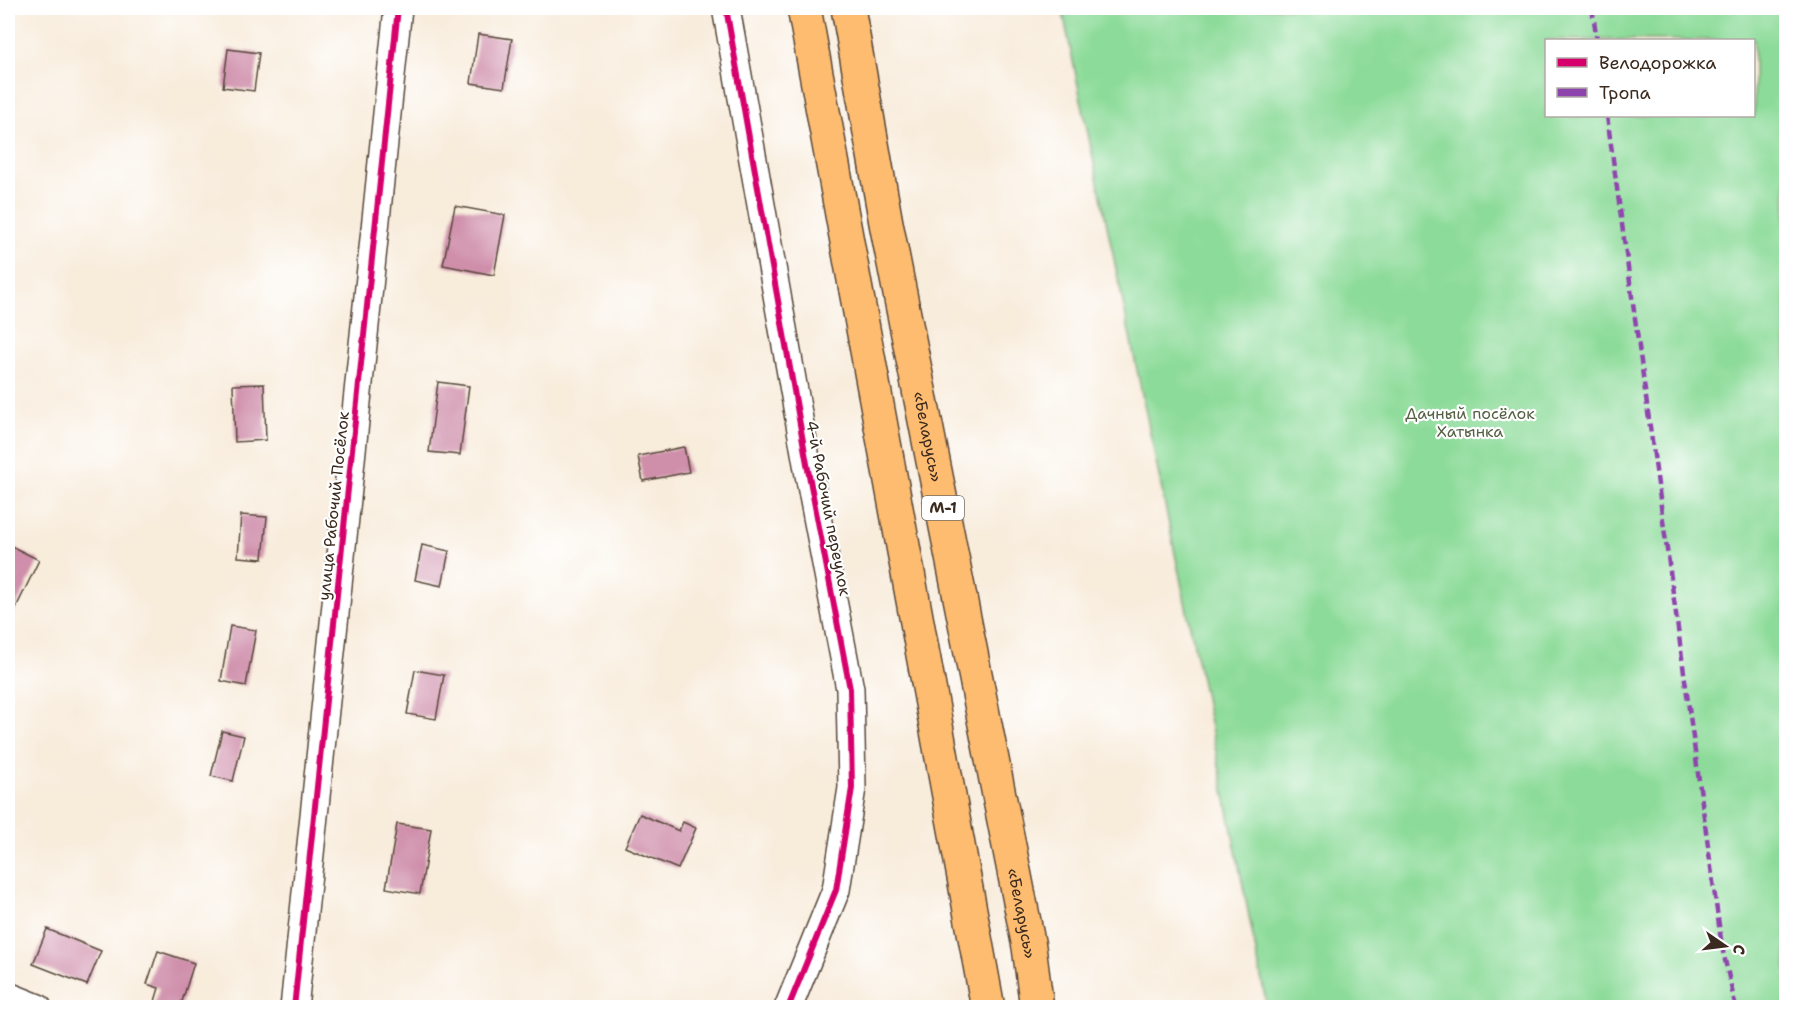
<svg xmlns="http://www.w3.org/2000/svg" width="1794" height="1015" viewBox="0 0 1794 1015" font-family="'Shantell Sans',sans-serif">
<rect width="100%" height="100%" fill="#fff"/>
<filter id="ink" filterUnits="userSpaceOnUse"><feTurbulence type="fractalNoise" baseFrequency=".0167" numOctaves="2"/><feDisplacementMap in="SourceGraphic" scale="12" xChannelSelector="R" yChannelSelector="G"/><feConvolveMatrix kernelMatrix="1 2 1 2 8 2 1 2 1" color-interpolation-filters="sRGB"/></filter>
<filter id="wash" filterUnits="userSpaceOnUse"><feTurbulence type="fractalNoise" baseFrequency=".008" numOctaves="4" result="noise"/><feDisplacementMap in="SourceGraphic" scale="24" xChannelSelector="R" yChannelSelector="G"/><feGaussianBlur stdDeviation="1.35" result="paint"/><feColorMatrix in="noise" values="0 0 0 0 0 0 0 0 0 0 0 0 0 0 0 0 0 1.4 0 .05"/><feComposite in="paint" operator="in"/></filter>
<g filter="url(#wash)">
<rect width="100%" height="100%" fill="#f8ecdb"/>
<path fill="#8ddb9a" stroke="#64825c" stroke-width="1.5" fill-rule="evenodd" d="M 1062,8 L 1786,8 L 1786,1007 L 1267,1007 L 1223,785 ZM 1546,40 L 1754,40 L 1754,116 L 1546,116 Z"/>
<g id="blocks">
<path fill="#cf8eaa" d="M 478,34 L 512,39 L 504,88 L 471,83 Z
M 228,49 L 259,53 L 254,91 L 223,87 Z
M 455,206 L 505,215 L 494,275 L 443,265 Z
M 438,382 L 469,386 L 460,455 L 429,452 Z
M 264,384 L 266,440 L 235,442 L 233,385 Z
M 684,447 L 689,472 L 643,481 L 638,456 Z
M 241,515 L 267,517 L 263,559 L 238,557 Z
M 422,545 L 449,551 L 442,586 L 415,580 Z
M 11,546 L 39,560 L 12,616 L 8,614 L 8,554 Z
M 230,626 L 256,630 L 246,686 L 221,681 Z
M 415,670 L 444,675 L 436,719 L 407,714 Z
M 222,731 L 244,736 L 233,781 L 211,776 Z
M 640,814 L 679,831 L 683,822 L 696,828 L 678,869 L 625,847 Z
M 397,824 L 431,829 L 420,894 L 386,888 Z
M 47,929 L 101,951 L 87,985 L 33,964 Z
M 158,951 L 194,963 L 180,1008 L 153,1008 L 159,988 L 147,984 Z"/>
</g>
</g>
<g filter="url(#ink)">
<use href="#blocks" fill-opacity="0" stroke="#57473a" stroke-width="1.5"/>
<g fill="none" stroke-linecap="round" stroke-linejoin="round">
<g stroke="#57473a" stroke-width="30">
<path id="minor" d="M 726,8 L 809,475 L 850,689 L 852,788 L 836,890 L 788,1008
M 8,996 L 38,1008
M 294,1008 L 398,8"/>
</g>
<g stroke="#57473a" stroke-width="36">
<g id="trunk">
<path d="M 804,8 L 988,1008"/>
<path id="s1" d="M 848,8 L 886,223 L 1029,947 L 1037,1008"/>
</g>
</g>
<use href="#minor" stroke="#fff" stroke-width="27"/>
<use href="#trunk" stroke="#fdbc70" stroke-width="33"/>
<path stroke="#8e44ad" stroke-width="4.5" stroke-dasharray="9 4.5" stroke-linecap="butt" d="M 1592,8 L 1597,40
M 1607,116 L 1722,947 L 1736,1008"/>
<g stroke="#fff" stroke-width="10">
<path id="cycleway" d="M 726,8 L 809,475 L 850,689 L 852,788 L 836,890 L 788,1008
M 294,1008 L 398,8"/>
</g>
<use href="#cycleway" stroke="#d6006c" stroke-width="6"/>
</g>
</g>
<g text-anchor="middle" stroke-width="4.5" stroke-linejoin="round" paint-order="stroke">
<rect fill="#fff" stroke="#766a62" stroke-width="1.5" x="922" y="496" width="42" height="24" rx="4.5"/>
<g font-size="15" font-weight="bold" fill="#3b2a1e">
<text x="943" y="513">М-1</text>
</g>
<g font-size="16" fill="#545f43" stroke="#fff">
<text x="1470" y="419">Дачный посёлок<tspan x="1470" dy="18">Хатынка</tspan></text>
</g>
<g font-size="16" fill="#3b2a1e" stroke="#fff">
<text dy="6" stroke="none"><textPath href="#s1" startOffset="436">«Беларусь»</textPath></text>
<text transform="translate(333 506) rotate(-84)" y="6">улица Рабочий Посёлок</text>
<text transform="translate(829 508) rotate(79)" y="6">4-й Рабочий переулок</text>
<text dy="6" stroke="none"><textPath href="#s1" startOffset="922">«Беларусь»</textPath></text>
</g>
</g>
<rect width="1794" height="1015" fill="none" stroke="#fff" stroke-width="30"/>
<rect x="1545" y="39" width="210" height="78" fill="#ffffff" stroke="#b1aaa5" stroke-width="1.5"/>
<rect x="1557" y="58" width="30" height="9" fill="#d6006c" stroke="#b1aaa5" stroke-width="1.5"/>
<text x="1599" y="69" font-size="18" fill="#3b2a1e">Велодорожка</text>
<rect x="1557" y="88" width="30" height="9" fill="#8e44ad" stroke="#b1aaa5" stroke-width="1.5"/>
<text x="1599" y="99" font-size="18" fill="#3b2a1e">Тропа</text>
<g transform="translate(1725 946) rotate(104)" stroke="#ffffff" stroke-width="4.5" paint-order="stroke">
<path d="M0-4.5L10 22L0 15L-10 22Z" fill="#3b2a1e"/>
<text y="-9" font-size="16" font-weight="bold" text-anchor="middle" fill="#3b2a1e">С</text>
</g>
</svg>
